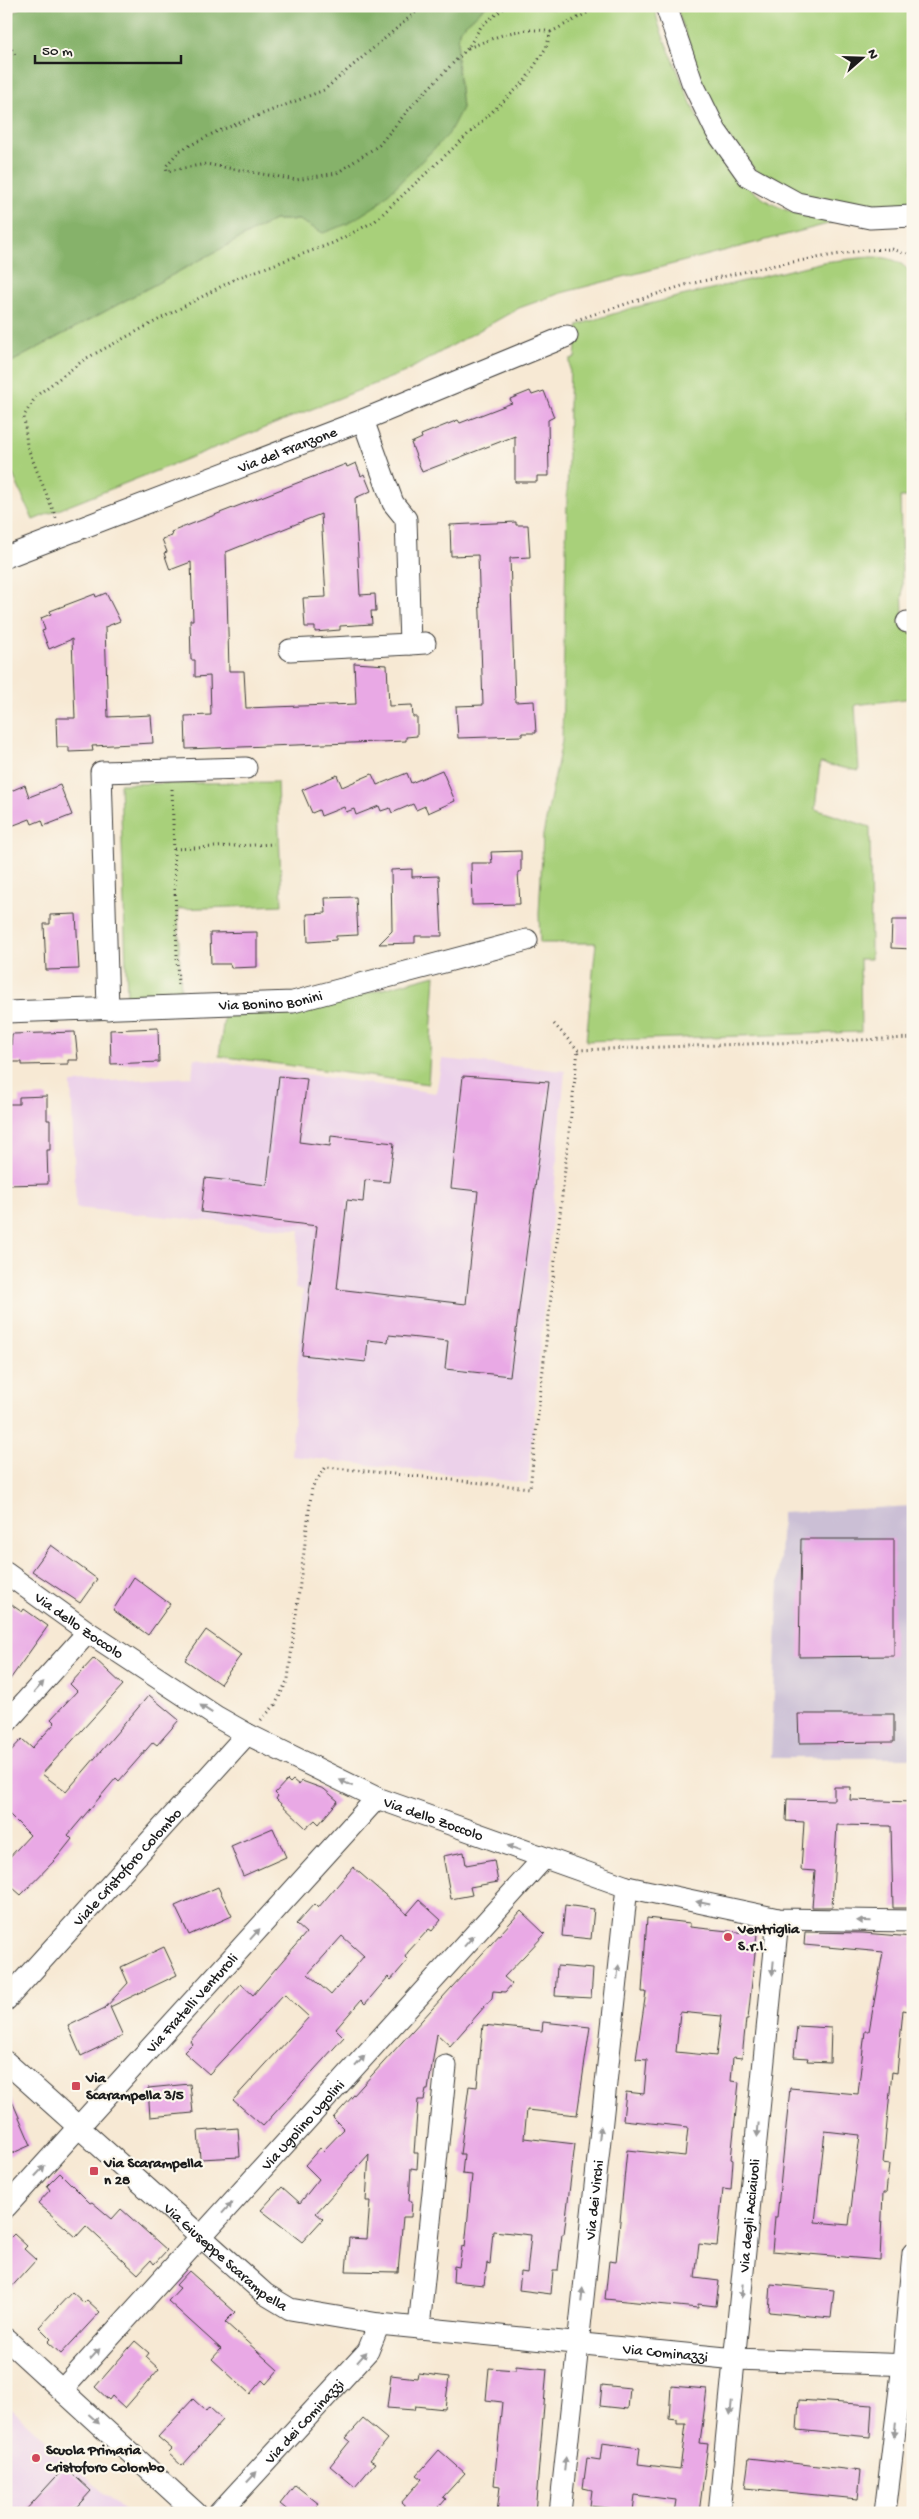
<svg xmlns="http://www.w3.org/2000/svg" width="919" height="2519" viewBox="0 0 919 2519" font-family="'Gochi Hand',sans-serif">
<rect width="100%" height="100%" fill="#fbf7ec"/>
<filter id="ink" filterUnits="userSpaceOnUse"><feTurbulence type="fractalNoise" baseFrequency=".02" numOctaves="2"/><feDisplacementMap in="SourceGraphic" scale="10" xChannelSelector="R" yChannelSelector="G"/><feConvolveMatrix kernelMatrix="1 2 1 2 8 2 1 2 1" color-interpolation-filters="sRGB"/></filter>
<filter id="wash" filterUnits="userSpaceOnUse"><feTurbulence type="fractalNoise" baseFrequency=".0096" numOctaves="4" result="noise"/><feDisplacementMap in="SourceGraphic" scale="20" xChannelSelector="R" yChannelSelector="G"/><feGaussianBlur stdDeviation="1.12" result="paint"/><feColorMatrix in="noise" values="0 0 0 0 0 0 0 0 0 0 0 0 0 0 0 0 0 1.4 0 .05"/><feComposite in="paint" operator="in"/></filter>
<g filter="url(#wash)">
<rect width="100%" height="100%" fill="#f7e9d4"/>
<path fill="#ecd1ea" d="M 194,1058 L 436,1093 L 442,1059 L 565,1071 L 528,1483 L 291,1456 L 303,1290 L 295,1289 L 300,1230 L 76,1208 L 71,1083 L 192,1077 Z
M 6,2404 L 126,2513 L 6,2513 Z"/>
<path fill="#cbbfd5" d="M 913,1506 L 913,1758 L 771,1758 L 782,1513 Z"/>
<path fill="#a8d07a" stroke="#62764b" d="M 486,6 L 531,6 L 553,9 L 561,6 L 656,6 C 654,20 669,50 675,64 C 695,116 718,170 767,201 C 786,212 810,218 832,223 L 561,293 L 519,308 L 405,372 L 33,520 L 10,468 L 6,469 L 6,365 L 274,220 L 299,220 L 323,232 L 462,108 L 457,61 L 459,30 Z
M 676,6 L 910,6 L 913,11 L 913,211 L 878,211 L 792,191 L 756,171 L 724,132 L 705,91 Z
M 870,257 C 889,257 903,260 913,277 L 913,497 L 900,497 L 903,616 L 913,629 L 913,698 L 855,705 L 859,771 L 820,763 L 815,809 L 870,827 L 871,959 L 860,959 L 861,1032 L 586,1041 L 596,943 L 540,943 L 539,914 L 543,835 L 562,741 L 570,359 L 575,358 L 578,325 L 632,308 L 823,262 Z
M 277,782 L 282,905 L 178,909 L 181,996 L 127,996 L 120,784 Z
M 435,975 L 428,1084 L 219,1056 L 225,1010 L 309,1009 Z"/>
<path fill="#86b26a" stroke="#516743" d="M 23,6 L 486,6 L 459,30 L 457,61 L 462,108 L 448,135 L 377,205 L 347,224 L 323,233 L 299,220 L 274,220 L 6,365 L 6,18 Z"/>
<g id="blocks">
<path fill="#e9a9e5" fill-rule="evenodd" d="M 530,391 L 532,395 L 544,391 L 554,417 L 548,420 L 549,476 L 537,476 L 537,482 L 515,482 L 515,436 L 422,472 L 411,443 L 422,438 L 421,435 L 458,420 L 460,423 L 512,403 L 510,399 Z
M 356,463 L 361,476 L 364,474 L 371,491 L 355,498 L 360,595 L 375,594 L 376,611 L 371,611 L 372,624 L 340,626 L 340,630 L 315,632 L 315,627 L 305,627 L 303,598 L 326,597 L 321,514 L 226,552 L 229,671 L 244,671 L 246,708 L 356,704 L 354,663 L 387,665 L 389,706 L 412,705 L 413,717 L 417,717 L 417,736 L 406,737 L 406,741 L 186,749 L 185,716 L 211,715 L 210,676 L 195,677 L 195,660 L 191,660 L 190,620 L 193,620 L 191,562 L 170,570 L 164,553 L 167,552 L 162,539 L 172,536 L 171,532 L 346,464 L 347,467 Z
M 516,522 L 516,525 L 528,525 L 530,557 L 510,558 L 515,702 L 534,701 L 536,733 L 522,733 L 522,736 L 458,738 L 456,706 L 483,705 L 478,555 L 451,556 L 450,525 Z
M 106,593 L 120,621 L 105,627 L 108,717 L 151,715 L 153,743 L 92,746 L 93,751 L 69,752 L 69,747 L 57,747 L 56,718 L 75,718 L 72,639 L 49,649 L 42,631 L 45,630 L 41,618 L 51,614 L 50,611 L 95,594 L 96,597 Z
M 442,770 L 455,801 L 428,813 L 425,806 L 416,810 L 413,804 L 392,813 L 390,808 L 381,811 L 379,806 L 356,815 L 354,809 L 346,812 L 344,807 L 321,816 L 319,810 L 312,813 L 302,790 L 337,775 L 342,787 L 372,774 L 377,785 L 407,773 L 411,783 Z
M 25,785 L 29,797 L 60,785 L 72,815 L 44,826 L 42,820 L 32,824 L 30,819 L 6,828 L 6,793 Z
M 521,851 L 521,871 L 518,872 L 520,904 L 472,905 L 471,863 L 492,863 L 491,852 Z
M 412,869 L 412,877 L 439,876 L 442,936 L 415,936 L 415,943 L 379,944 L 392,931 L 391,870 Z
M 356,897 L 358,935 L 336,936 L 336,940 L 308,942 L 307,914 L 326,913 L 325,898 Z
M 76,914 L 79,969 L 46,970 L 44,924 L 50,924 L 50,915 Z
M 892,920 L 913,920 L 913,949 L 891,948 Z
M 257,932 L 257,967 L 231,968 L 230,964 L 211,964 L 210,933 Z
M 158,1028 L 159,1062 L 111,1064 L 110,1030 Z
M 75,1032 L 78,1060 L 68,1060 L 68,1064 L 22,1065 L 22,1062 L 10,1062 L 12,1034 Z
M 279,1076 L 307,1079 L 299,1142 L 330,1146 L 331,1136 L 394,1143 L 389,1182 L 365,1180 L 363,1202 L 347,1200 L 337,1289 L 466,1304 L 478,1191 L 451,1188 L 463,1076 L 549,1082 L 510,1376 L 445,1369 L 448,1341 L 389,1335 L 388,1342 L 368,1340 L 366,1362 L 302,1355 L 317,1226 L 201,1212 L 205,1178 L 267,1185 Z
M 47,1096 L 47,1120 L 50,1120 L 50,1150 L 47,1150 L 48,1184 L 6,1185 L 6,1104 L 19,1104 L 19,1097 Z
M 801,1539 L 894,1539 L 894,1656 L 799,1657 Z
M 51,1545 L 97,1579 L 80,1603 L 32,1571 Z
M 134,1577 L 170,1604 L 148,1635 L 113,1610 Z
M 6,1601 L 22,1612 L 24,1609 L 48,1626 L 6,1685 Z
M 206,1630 L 241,1655 L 220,1684 L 185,1660 Z
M 94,1658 L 123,1685 L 42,1774 L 66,1792 L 149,1695 L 179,1720 L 157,1745 L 153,1742 L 119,1781 L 116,1778 L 68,1835 L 72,1839 L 56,1859 L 21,1895 L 6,1882 L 6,1861 L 30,1835 L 6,1811 L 6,1756 L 22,1739 L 32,1748 L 55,1723 L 51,1719 L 77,1691 L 70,1684 Z
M 798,1714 L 894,1714 L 894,1742 L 799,1743 Z
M 287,1780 L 290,1783 L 293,1780 L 299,1785 L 302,1781 L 324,1789 L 338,1801 L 319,1824 L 315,1820 L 306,1828 L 276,1799 L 278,1796 L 275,1793 Z
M 834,1787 L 851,1787 L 850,1800 L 913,1802 L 913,1908 L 893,1908 L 891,1826 L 837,1825 L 832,1907 L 812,1907 L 815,1871 L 801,1870 L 804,1822 L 786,1821 L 787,1799 L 834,1800 Z
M 273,1828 L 286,1857 L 243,1876 L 231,1846 Z
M 464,1852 L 466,1865 L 494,1860 L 498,1882 L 470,1887 L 472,1895 L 451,1899 L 443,1856 Z
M 353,1867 L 407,1914 L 419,1900 L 441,1920 L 432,1931 L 429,1929 L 408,1952 L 405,1957 L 408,1960 L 391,1980 L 388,1977 L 365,2004 L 361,2000 L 336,2029 L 344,2037 L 263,2126 L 233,2100 L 309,2017 L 284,1994 L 209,2074 L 184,2052 L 192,2044 L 190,2041 L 241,1984 L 253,1995 L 306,1933 L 296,1924 L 314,1904 L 318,1908 ZM 342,1936 L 364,1956 L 331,1995 L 308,1974 Z
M 218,1887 L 232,1916 L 189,1935 L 175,1906 Z
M 565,1905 L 594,1909 L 591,1939 L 562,1936 Z
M 521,1911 L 545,1934 L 504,1977 L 512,1984 L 505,1992 L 493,1991 L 492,1998 L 450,2046 L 437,2034 L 428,2090 L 426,2090 L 424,2100 L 418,2100 L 414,2153 L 418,2153 L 417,2169 L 411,2168 L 409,2201 L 412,2201 L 411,2217 L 403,2217 L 398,2272 L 346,2271 L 349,2238 L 367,2239 L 370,2201 L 366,2201 L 369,2154 L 316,2213 L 323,2219 L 302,2242 L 261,2210 L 282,2187 L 300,2203 L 319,2179 L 305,2165 L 320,2148 L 323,2151 L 344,2129 L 333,2118 Z
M 647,1918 L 690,1923 L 690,1927 L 757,1934 L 748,2019 L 746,2019 L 742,2058 L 733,2057 L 731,2081 L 739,2082 L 731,2159 L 733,2160 L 731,2190 L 723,2189 L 717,2246 L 699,2244 L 695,2278 L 719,2281 L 716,2306 L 698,2304 L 698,2308 L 605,2299 L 609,2261 L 616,2262 L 627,2150 L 685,2156 L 688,2127 L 623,2120 L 626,2092 L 644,2094 L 647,2060 L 636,2059 L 646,1992 L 642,1992 ZM 680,2012 L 721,2016 L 716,2056 L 676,2052 Z
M 805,1932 L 863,1933 L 913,1937 L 910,1978 L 913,1979 L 909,2011 L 903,2010 L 897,2073 L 892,2072 L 883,2163 L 889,2164 L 886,2193 L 883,2193 L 880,2260 L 772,2251 L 775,2217 L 777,2217 L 790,2088 L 858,2094 L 865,2031 L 869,2031 L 883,1952 L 804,1945 ZM 825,2131 L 860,2135 L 849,2225 L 815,2222 Z
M 164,1947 L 177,1975 L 110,2007 L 123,2036 L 81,2056 L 68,2026 L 105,2008 L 128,1983 L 121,1967 Z
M 557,1966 L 593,1969 L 591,1998 L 555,1996 Z
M 543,2022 L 590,2027 L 577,2115 L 527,2110 L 524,2138 L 575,2144 L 564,2234 L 562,2234 L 558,2270 L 553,2270 L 551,2294 L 519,2290 L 521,2272 L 527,2273 L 531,2235 L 493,2231 L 490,2264 L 487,2263 L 484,2285 L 453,2282 L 454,2266 L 459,2267 L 462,2246 L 465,2247 L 472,2175 L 462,2174 L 464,2154 L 460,2154 L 469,2086 L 477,2087 L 483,2025 L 542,2031 Z
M 797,2026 L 831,2028 L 830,2062 L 807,2061 L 808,2058 L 794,2057 Z
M 190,2084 L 193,2113 L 150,2117 L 148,2088 Z
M 6,2087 L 31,2145 L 6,2156 Z
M 238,2128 L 240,2157 L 200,2159 L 198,2131 Z
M 60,2173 L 90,2203 L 92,2202 L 112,2219 L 121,2209 L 167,2250 L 154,2264 L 151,2260 L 138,2274 L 86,2226 L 76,2237 L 38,2203 L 50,2190 L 47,2186 Z
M 14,2234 L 27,2246 L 24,2249 L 36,2260 L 6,2293 L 6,2242 Z
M 189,2271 L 235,2312 L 225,2322 L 278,2370 L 266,2384 L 262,2380 L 250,2394 L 212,2359 L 221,2349 L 168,2301 L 180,2288 L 176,2285 Z
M 771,2284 L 834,2290 L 831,2318 L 769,2312 Z
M 72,2292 L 84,2303 L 87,2300 L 100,2312 L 61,2354 L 48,2342 L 51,2339 L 39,2327 Z
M 135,2341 L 149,2353 L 146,2357 L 159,2369 L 125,2408 L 112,2396 L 109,2400 L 95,2387 Z
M 516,2366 L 547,2369 L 535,2513 L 497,2513 L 500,2486 L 494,2485 L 502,2402 L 486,2400 L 489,2368 L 516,2370 Z
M 418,2373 L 449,2377 L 445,2409 L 415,2406 L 414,2410 L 387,2408 L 391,2375 L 417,2378 Z
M 602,2385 L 630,2388 L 628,2409 L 600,2406 Z
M 671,2386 L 707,2389 L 700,2443 L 708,2444 L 699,2513 L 674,2513 L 676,2500 L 635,2495 L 633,2511 L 590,2506 L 592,2490 L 583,2488 L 587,2458 L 600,2460 L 602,2443 L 640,2448 L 638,2464 L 680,2469 L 686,2424 L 677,2424 L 677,2420 L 669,2419 Z
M 193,2399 L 206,2411 L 209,2407 L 223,2420 L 182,2466 L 168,2453 L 172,2449 L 158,2437 Z
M 799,2400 L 872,2405 L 870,2437 L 797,2430 Z
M 363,2419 L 387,2439 L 370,2460 L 375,2463 L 355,2487 L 330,2466 L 350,2441 L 346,2438 Z
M 439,2450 L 465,2473 L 443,2497 L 446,2499 L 434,2513 L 412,2513 L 401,2503 L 422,2479 L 417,2475 Z
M 749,2458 L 861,2471 L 858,2499 L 745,2488 Z
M 65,2467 L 91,2491 L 71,2513 L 23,2513 Z
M 295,2485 L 319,2504 L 312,2513 L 291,2513 L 280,2504 Z"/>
</g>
</g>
<g filter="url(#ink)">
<use href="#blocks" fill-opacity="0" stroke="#3d3b38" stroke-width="1"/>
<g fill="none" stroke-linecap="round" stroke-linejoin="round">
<g stroke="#3d3b38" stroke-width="23">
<g id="minor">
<path d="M 666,6 L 692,82 L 716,131 L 748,176 L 797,203 L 870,218 L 913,216"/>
<path d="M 363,420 L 393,503 L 406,519 L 410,644 L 425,643"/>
<path id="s1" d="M 6,557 L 363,420 L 567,336"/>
<path d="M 907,622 L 913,623"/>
<path d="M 290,650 L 410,644"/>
<path d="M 108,1009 L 101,772 L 246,768"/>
<path id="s2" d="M 6,1012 L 293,1002 L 527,940"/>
<path id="s3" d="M 6,1573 L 88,1632 L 217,1717 L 247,1734 L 377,1798 L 627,1887 L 778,1919 L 913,1921"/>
<path d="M 6,1723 L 88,1632"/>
<path id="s4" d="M 6,2000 L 247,1734"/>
<path id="s5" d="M 6,2062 L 265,2294 L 290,2309 L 379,2324 L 736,2359 L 913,2365"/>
<path id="s6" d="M 6,2207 L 377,1798"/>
<path d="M 419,2328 L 446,2066"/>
<path d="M 6,2339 L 196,2513"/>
<path id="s7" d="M 62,2390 L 543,1859"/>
<path id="s8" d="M 219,2513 L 368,2351 L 379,2324"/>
<path id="s9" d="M 560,2513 L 627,1887"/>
<path id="s10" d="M 719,2513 L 778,1919"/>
<path d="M 885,2513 L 903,2364 L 913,2253"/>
</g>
</g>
<path stroke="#3d3b38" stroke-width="3" stroke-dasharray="1 4" stroke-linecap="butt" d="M 423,6 L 324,90 L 216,132 L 179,151 L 166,166 L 167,171 L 206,164 L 296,180 L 337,173 L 379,145 L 416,101 L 468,48 L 482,25 L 507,6
M 6,41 L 15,55
M 468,48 C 497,37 519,25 551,32
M 576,320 L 685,285 L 775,265 L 864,250 L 892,249 L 913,256
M 56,518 L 27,446 L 24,416 L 36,396 L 85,359 L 237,278 L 333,243 L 375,221 L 524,82 L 546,48 L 551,32 L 600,6
M 172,789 L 178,988
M 174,849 L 274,844
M 554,1024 L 578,1050 L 913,1038
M 261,1720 L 275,1705 L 288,1679 L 312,1487 L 326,1467 L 530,1488 L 578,1050"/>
<use href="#minor" stroke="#fff" stroke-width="21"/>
</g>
<defs><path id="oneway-solid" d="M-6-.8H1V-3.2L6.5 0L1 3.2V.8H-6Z" transform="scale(1.25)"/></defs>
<g fill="#999">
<use href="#oneway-solid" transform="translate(39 1687) rotate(-48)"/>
<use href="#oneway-solid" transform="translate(206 1709) rotate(-147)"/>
<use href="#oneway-solid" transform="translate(346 1783) rotate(-154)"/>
<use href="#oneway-solid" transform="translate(514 1848) rotate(-160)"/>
<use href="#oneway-solid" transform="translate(703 1903) rotate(-168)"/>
<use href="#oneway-solid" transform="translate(864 1921) rotate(-179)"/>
<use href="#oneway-solid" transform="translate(255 1934) rotate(-48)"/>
<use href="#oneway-solid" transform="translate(469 1941) rotate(-48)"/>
<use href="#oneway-solid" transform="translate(773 1968) rotate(95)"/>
<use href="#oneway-solid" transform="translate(618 1972) rotate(-84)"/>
<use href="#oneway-solid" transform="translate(360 2061) rotate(-48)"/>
<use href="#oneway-solid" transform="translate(758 2130) rotate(95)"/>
<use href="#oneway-solid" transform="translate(600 2133) rotate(-84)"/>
<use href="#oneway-solid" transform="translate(40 2171) rotate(-47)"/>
<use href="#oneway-solid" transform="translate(227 2208) rotate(-48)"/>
<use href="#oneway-solid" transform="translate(742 2291) rotate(95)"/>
<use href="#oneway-solid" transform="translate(582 2295) rotate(-84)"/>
<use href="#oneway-solid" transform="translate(95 2354) rotate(-48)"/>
<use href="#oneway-solid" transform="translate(362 2357) rotate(-48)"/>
<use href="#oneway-solid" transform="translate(731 2408) rotate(96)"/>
<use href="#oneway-solid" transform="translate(94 2419) rotate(42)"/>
<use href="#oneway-solid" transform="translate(895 2430) rotate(97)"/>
<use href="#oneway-solid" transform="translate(565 2464) rotate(-84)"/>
<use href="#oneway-solid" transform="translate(252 2477) rotate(-47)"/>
</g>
</g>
<g fill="#d1495b" stroke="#fbf7ec" stroke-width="2">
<circle cx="728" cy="1937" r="5"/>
<rect x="71" y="2081" width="10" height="10" rx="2.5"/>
<rect x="89" y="2166" width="10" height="10" rx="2.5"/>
<circle cx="36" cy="2458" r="5"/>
</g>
<g text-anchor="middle" stroke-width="4.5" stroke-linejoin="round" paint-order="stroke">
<g font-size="15" fill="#1c1c1c" stroke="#fbf7ec">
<text dy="5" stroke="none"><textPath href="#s1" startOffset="301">Via del Franzone</textPath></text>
<text dy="5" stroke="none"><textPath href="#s2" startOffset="265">Via Bonino Bonini</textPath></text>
<text dy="5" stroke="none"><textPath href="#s3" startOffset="90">Via dello Zoccolo</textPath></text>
<text dy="5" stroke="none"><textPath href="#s3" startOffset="495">Via dello Zoccolo</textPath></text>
<text dy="5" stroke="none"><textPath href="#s4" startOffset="180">Viale Cristoforo Colombo</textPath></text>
<text dy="5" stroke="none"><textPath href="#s6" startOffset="276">Via Fratelli Venturoli</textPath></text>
<text dy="5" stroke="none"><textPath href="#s7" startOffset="358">Via Ugolino Ugolini</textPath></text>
<text dy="5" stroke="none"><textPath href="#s9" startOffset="315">Via dei Virchi</textPath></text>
<text dy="5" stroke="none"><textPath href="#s10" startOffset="299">Via degli Acciaiuoli</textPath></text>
<text dy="5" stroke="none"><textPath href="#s5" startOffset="294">Via Giuseppe Scarampella</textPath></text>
<text dy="5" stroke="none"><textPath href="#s5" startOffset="755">Via Cominazzi</textPath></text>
<text dy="5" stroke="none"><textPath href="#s8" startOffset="125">Via dei Cominazzi</textPath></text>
</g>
<g font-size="15" font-weight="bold" fill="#1c1c1c" stroke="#fbf7ec" text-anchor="start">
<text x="738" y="1933">Ventriglia<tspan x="738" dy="17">S.r.l.</tspan></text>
<text x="86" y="2082">Via<tspan x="86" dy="17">Scarampella 3/5</tspan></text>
<text x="104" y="2167">Via Scarampella<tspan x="104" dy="17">n 28</tspan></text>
<text x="46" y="2454">Scuola Primaria<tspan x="46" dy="17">Cristoforo Colombo</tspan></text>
</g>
</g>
<rect width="919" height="2519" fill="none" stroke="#fbf7ec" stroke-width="25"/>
<g transform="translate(862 58) rotate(70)" stroke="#fbf7ec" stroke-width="4" paint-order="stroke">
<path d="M0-4L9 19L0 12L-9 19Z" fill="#1c1c1c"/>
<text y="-8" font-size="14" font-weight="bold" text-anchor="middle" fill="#1c1c1c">N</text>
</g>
<path d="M35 55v8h146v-8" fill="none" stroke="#1c1c1c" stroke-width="2.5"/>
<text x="42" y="55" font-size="15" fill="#1c1c1c" stroke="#fbf7ec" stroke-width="4" paint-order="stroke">50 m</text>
</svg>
